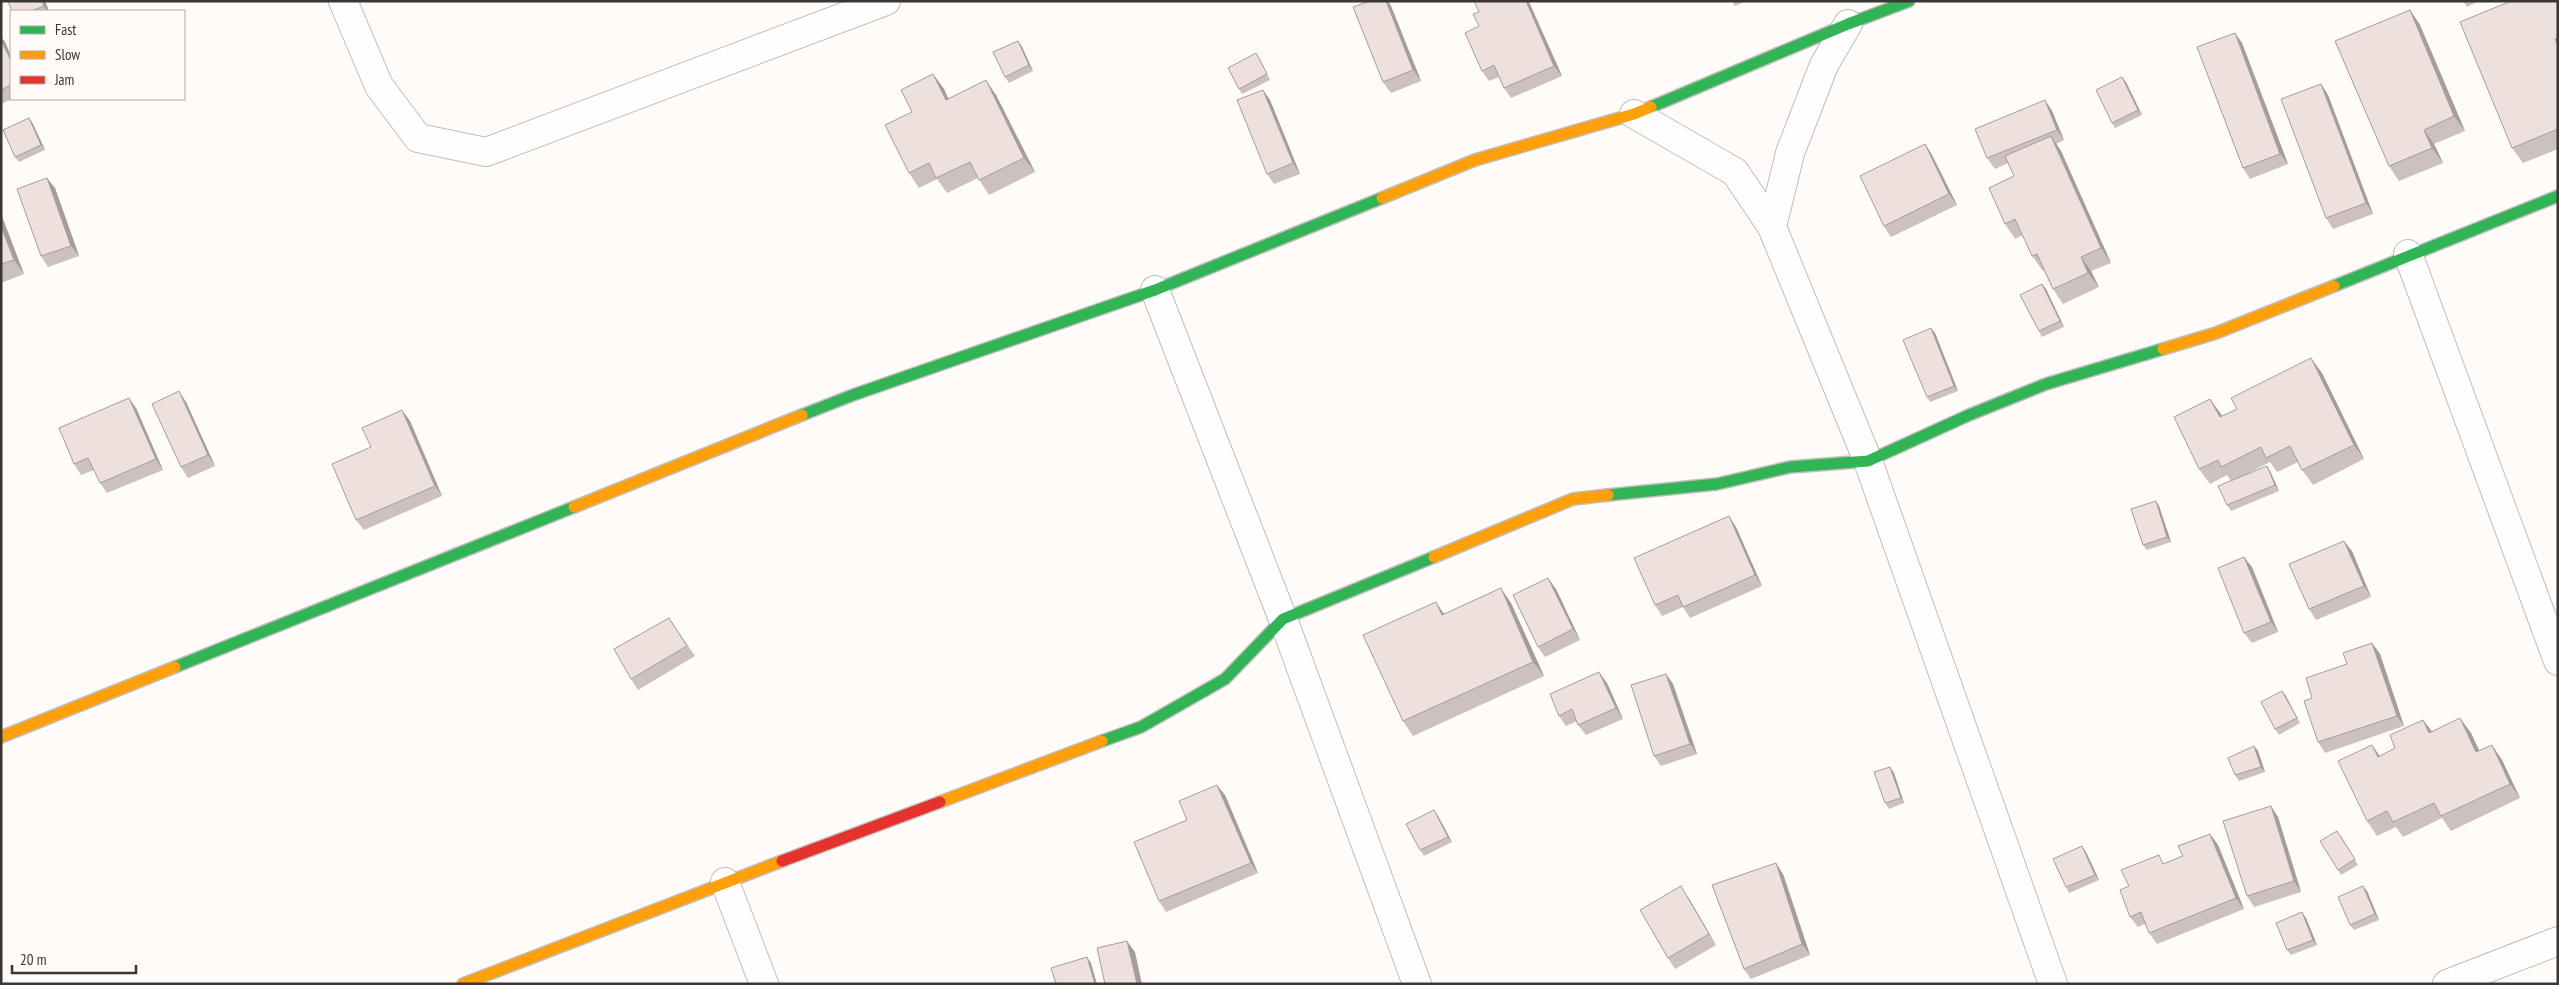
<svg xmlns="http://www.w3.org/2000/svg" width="2559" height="985" viewBox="0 0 2559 985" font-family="'PT Sans Narrow',sans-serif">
<rect width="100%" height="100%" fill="#fefbf9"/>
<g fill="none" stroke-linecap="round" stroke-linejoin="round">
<g stroke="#c1bdbc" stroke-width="30">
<path id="street" d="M 343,1 L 379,86 L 418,138 L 486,152 L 886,1
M 1634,114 L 1735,172 L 1772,227 L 1868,461 L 2053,984
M 1772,227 L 1790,153 L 1824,65 L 1848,24
M 2408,254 L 2558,661
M 1155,290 L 1283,619 L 1417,984
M 725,882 L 764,984
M 2447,984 L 2558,941"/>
</g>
<g stroke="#c1bdbc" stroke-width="14">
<path id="fast" d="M 1651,107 L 1848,24 L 1909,1
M 2334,286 L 2558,196
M 802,415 L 853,395 L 1155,290 L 1382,198
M 1608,495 L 1717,484 L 1790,467 L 1868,461 L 1969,415 L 2046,384 L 2163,349
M 175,667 L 574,507
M 1102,741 L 1141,727 L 1225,679 L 1283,619 L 1434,557"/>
</g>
<g stroke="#c1bdbc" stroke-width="14">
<path id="slow" d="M 1382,198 L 1475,160 L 1634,114 L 1651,107
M 2163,349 L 2216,333 L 2334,286
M 574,507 L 802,415
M 1434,557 L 1573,499 L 1608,495
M 1,737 L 175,667
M 940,802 L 1102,741
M 463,984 L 782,861"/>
</g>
<g stroke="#c1bdbc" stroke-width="14">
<path id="jam" d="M 782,861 L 940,802"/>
</g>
<use href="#street" stroke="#fffefe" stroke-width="28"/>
<use href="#fast" stroke="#30b455" stroke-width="11"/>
<use href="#slow" stroke="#ff9f0a" stroke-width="11"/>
<use href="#jam" stroke="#e5322d" stroke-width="11"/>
</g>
<path fill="#ccc1be" d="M 45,1 L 49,11 L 12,11 Z
M 1474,1 L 1528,1 L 1562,76 L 1511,98 L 1504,88 L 1499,77 L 1489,81 L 1482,71 L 1479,26 L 1479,12 Z
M 1732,1 L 1746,1 L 1735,6 Z
M 2463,1 L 2479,1 L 2467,7 Z
M 2558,1 L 2558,149 L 2523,163 L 2512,148 Z
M 1391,6 L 1421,81 L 1391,93 L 1383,82 Z
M 2410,10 L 2420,25 L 2465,131 L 2434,144 L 2443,163 L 2399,181 L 2389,166 Z
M 2235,33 L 2242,43 L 2288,164 L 2250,179 L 2243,168 Z
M 1,37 L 5,42 L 11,56 L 12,99 L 1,104 Z
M 1018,41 L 1022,47 L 1033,71 L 1009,83 L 1005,77 Z
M 1256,53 L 1260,59 L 1270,80 L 1242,94 L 1239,89 Z
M 933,74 L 944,89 L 948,99 L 996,95 L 1035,172 L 989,195 L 978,178 L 947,193 L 937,179 L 919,188 L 909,173 L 912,112 Z
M 2126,82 L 2142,115 L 2115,128 L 2112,123 Z
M 2321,84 L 2328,95 L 2373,214 L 2333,229 L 2326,218 Z
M 1263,90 L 1270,100 L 1300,174 L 1274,184 L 1267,174 Z
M 2045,100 L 2052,111 L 2064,140 L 2056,144 L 2061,151 L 2111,263 L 2091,271 L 2099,287 L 2063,304 L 2053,289 L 2044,271 L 2043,271 L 2032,256 L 2023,235 L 2015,239 L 2005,224 L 2014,176 L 2008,163 L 1995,169 L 1987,158 Z
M 29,118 L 33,124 L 45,150 L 19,162 L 15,157 Z
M 1925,144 L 1932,155 L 1957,205 L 1891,237 L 1884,226 Z
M 55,188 L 79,256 L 48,267 L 41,256 Z
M 1,214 L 24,274 L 1,283 Z
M 2042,284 L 2046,289 L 2064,327 L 2042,337 L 2039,331 Z
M 1935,333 L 1958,391 L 1930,402 L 1927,397 Z
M 2322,373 L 2364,459 L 2313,485 L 2302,470 L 2298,462 L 2277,472 L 2270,462 L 2247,474 L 2270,471 L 2279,491 L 2231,511 L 2227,505 L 2231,481 L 2227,475 L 2210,484 L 2199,469 L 2210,399 L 2222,416 L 2237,409 Z
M 186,402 L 215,466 L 188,478 L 181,467 Z
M 136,408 L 163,470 L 107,493 L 100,483 L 94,470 L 81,475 L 74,464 Z
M 410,421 L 442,496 L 364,530 L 356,520 L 371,447 Z
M 2156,501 L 2159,506 L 2171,542 L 2147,550 L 2143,545 Z
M 1736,527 L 1762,586 L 1690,618 L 1683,607 L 1662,616 L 1655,605 Z
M 2352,551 L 2371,597 L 2316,620 L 2309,609 Z
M 2252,567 L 2278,632 L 2252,643 L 2244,633 Z
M 1556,589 L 1580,640 L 1545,657 L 1538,647 Z
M 1511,603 L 1544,676 L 1413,736 L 1403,721 L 1444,614 Z
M 669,618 L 695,656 L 638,690 L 631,679 Z
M 2372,643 L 2380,654 L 2404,726 L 2325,753 L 2318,742 L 2312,698 L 2347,664 Z
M 1666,674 L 1673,684 L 1697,754 L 1661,766 L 1654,756 Z
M 1607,683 L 1623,719 L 1586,735 L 1578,725 L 1577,721 L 1566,726 L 1559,716 Z
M 2282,691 L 2300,723 L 2279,735 L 2275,729 Z
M 2423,720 L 2432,732 L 2471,733 L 2479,751 L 2502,760 L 2520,798 L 2451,831 L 2442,818 L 2403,837 L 2396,827 L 2377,836 L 2367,821 L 2372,745 L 2380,756 L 2395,748 Z
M 2254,746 L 2258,751 L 2265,772 L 2239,781 L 2235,775 Z
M 1890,767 L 1894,773 L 1904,803 L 1889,809 L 1885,803 Z
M 1225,795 L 1258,873 L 1166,912 L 1159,901 L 1187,820 Z
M 1438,816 L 1452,842 L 1424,856 L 1420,850 Z
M 2278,817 L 2301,892 L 2254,907 L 2247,896 Z
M 2210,834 L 2218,845 L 2244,909 L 2157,944 L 2149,933 L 2145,924 L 2138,927 L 2130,917 L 2129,886 L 2165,863 L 2183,856 Z
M 2341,836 L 2358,865 L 2341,875 L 2338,870 Z
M 2086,852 L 2099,880 L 2069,893 L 2066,887 Z
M 1783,874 L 1810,955 L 1751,979 L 1744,969 Z
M 2367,891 L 2379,920 L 2354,930 L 2350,925 Z
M 1688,897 L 1716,945 L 1675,969 L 1668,958 Z
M 2306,918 L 2317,945 L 2291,955 L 2287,950 Z"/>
<path fill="#a69d9b" d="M 42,1 L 45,1 L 49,11 L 47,11 L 44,6 Z
M 1386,1 L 1388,1 L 1391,6 L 1421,81 L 1413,70 Z
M 1526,1 L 1528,1 L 1530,4 L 1562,76 L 1554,66 Z
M 2410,10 L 2420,25 L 2465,131 L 2454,116 Z
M 2235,33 L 2242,43 L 2288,164 L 2280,154 Z
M 1,37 L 5,42 L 11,56 L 11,61 L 1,40 Z
M 1018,41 L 1022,47 L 1033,71 L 1029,65 Z
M 933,74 L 944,89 L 956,115 L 946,100 Z
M 2122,77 L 2126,82 L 2142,115 L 2138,110 Z
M 986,80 L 996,95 L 1035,172 L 1024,158 Z
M 2321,84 L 2328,95 L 2373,214 L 2366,203 Z
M 1263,90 L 1270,100 L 1300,174 L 1293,163 Z
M 2045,100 L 2052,111 L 2064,140 L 2057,130 Z
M 29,118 L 33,124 L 45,150 L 41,145 Z
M 2424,130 L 2434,144 L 2443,163 L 2432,148 Z
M 2051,136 L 2061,151 L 2111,263 L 2101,248 Z
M 1925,144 L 1932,155 L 1957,205 L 1949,194 Z
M 47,178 L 55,188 L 79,256 L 71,246 Z
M 1,214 L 24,274 L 14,260 L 1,226 Z
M 2081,257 L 2091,271 L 2099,287 L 2088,273 Z
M 2042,284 L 2046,289 L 2064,327 L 2060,321 Z
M 1931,328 L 1935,333 L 1958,391 L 1954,386 Z
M 2311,358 L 2322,373 L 2364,459 L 2354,445 Z
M 179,391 L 186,402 L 215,466 L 208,455 Z
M 129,398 L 136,408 L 163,470 L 156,459 Z
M 2210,399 L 2221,414 L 2231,432 L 2220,417 Z
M 402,410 L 410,421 L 442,496 L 435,486 Z
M 2267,466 L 2270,471 L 2279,491 L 2275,485 Z
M 2156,501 L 2159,506 L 2171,542 L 2167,537 Z
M 1729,516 L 1736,527 L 1762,586 L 1755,575 Z
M 2344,541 L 2352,551 L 2371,597 L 2364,586 Z
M 2244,557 L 2252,567 L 2278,632 L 2271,622 Z
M 1548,578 L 1556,589 L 1580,640 L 1573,629 Z
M 1501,588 L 1511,603 L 1544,676 L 1533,662 Z
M 1436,602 L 1446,617 L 1442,615 Z
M 2372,643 L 2380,654 L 2404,726 L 2397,716 Z
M 1599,672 L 1607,683 L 1623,719 L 1616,708 Z
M 1666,674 L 1673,684 L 1697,754 L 1690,744 Z
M 2282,691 L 2286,696 L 2300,723 L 2297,718 Z
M 2460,718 L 2471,733 L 2487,767 L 2476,752 Z
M 2423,720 L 2434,734 L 2429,733 Z
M 2372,745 L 2382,760 L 2378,757 Z
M 2492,745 L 2502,760 L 2520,798 L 2510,784 Z
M 2254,746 L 2258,751 L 2265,772 L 2261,767 Z
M 1890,767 L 1894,773 L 1904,803 L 1901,798 Z
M 1217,785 L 1225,795 L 1258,873 L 1251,863 Z
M 2271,806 L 2278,817 L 2301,892 L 2294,881 Z
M 1434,810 L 1438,816 L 1452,842 L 1448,837 Z
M 2210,834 L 2218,845 L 2244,909 L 2236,898 Z
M 2082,846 L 2086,852 L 2099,880 L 2095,875 Z
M 1776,863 L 1783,874 L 1810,955 L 1802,944 Z
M 1681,886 L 1688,897 L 1716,945 L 1709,934 Z
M 2363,886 L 2367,891 L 2379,920 L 2375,914 Z
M 2302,912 L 2306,918 L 2317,945 L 2313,940 Z
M 1127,941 L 1135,952 L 1142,984 L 1137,984 Z
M 1087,957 L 1091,963 L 1097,984 L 1095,984 Z"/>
<path fill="#ede0dd" stroke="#a69d9b" d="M 8,1 L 42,1 L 44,6 L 31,11 L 12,11 Z
M 1370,1 L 1386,1 L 1413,70 L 1383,82 L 1353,7 Z
M 1474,1 L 1526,1 L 1554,66 L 1504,88 L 1494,65 L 1482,71 L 1465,33 L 1479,26 L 1473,14 L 1479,12 Z
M 2511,1 L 2558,1 L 2558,38 L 2555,39 L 2558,46 L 2558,129 L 2512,148 L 2460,22 Z
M 2410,10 L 2454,116 L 2424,130 L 2432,148 L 2389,166 L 2335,41 Z
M 2235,33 L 2280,154 L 2243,168 L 2197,47 Z
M 1,40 L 11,61 L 11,85 L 1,90 Z
M 1018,41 L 1029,65 L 1005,77 L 993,52 Z
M 1256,53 L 1267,74 L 1239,89 L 1228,68 Z
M 933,74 L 946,100 L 986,80 L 1024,158 L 979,180 L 970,162 L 936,178 L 929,163 L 909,173 L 885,125 L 912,112 L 901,90 Z
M 2122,77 L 2138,110 L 2112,123 L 2096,90 Z
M 2321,84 L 2366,203 L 2326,218 L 2281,99 Z
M 1263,90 L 1293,163 L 1267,174 L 1237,100 Z
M 2045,100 L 2057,130 L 1987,158 L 1975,129 Z
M 29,118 L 41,145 L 15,157 L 3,130 Z
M 2051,136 L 2101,248 L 2081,257 L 2088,273 L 2053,289 L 2037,254 L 2032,256 L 2015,219 L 2005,224 L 1989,188 L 2014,176 L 2005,156 Z
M 1925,144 L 1949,194 L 1884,226 L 1860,176 Z
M 47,178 L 71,246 L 41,256 L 17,189 Z
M 1,226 L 14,260 L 1,264 Z
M 2042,284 L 2060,321 L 2039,331 L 2020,295 Z
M 1931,328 L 1954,386 L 1927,397 L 1903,340 Z
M 2311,358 L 2354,445 L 2302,470 L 2290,446 L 2266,458 L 2261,447 L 2221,467 L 2218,460 L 2199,469 L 2174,417 L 2210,399 L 2220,417 L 2237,409 L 2231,398 Z
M 179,391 L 208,455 L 181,467 L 152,404 Z
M 129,398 L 156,459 L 100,483 L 88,458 L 74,464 L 59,428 Z
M 402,410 L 435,486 L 356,520 L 332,464 L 371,447 L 362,428 Z
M 2267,466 L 2275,485 L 2227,505 L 2218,486 Z
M 2156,501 L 2167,537 L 2143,545 L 2131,509 Z
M 1729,516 L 1755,575 L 1683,607 L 1678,595 L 1655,605 L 1634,558 Z
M 2344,541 L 2364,586 L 2309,609 L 2289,564 Z
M 2244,557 L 2271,622 L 2244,633 L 2218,568 Z
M 1548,578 L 1573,629 L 1538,647 L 1513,595 Z
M 1501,588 L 1533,662 L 1403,721 L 1363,635 L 1436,602 L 1442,615 Z
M 669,618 L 687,646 L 631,679 L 614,649 Z
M 2372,643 L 2397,716 L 2318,742 L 2304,701 L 2312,698 L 2306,678 L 2347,664 L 2343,653 Z
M 1599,672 L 1616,708 L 1578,725 L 1572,709 L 1559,716 L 1550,694 Z
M 1666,674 L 1690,744 L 1654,756 L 1631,685 Z
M 2282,691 L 2297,718 L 2275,729 L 2261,702 Z
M 2460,718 L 2476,752 L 2492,745 L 2510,784 L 2441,816 L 2434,803 L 2393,822 L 2387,811 L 2367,821 L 2338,761 L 2372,745 L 2378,757 L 2395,748 L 2390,735 L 2423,720 L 2429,733 Z
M 2254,746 L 2261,767 L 2235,775 L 2228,758 Z
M 1890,767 L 1901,798 L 1885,803 L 1874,772 Z
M 1217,785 L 1251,863 L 1159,901 L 1134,842 L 1187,820 L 1179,801 Z
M 2271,806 L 2294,881 L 2247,896 L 2223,821 Z
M 1434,810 L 1448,837 L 1420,850 L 1406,824 Z
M 2337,831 L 2355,859 L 2338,870 L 2320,841 Z
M 2210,834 L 2236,898 L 2149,933 L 2141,912 L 2130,917 L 2120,890 L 2129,886 L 2121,870 L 2159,855 L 2163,864 L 2183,856 L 2178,846 Z
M 2082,846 L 2095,875 L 2066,887 L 2053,859 Z
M 1776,863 L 1802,944 L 1744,969 L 1712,885 Z
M 1681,886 L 1709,934 L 1668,958 L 1640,910 Z
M 2363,886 L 2375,914 L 2350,925 L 2338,897 Z
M 2302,912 L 2313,940 L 2287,950 L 2276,923 Z
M 1127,941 L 1137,984 L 1105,984 L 1097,948 Z
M 1087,957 L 1095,984 L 1056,984 L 1051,968 Z"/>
<rect width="2559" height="985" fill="none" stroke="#3a3634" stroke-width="5"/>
<rect x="10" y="10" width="175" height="90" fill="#fffaf8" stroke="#b0acaa"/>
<rect x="20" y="26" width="25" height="8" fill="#30b455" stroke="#b0acaa"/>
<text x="55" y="35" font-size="15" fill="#3a3634">Fast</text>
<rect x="20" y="51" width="25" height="8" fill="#ff9f0a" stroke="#b0acaa"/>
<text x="55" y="60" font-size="15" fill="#3a3634">Slow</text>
<rect x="20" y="76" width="25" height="8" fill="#e5322d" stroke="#b0acaa"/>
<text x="55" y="85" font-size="15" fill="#3a3634">Jam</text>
<path d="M12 965v8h124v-8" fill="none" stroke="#3a3634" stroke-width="2.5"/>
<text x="20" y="965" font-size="15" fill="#3a3634" stroke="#fffaf8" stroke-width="4" paint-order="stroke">20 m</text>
</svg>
